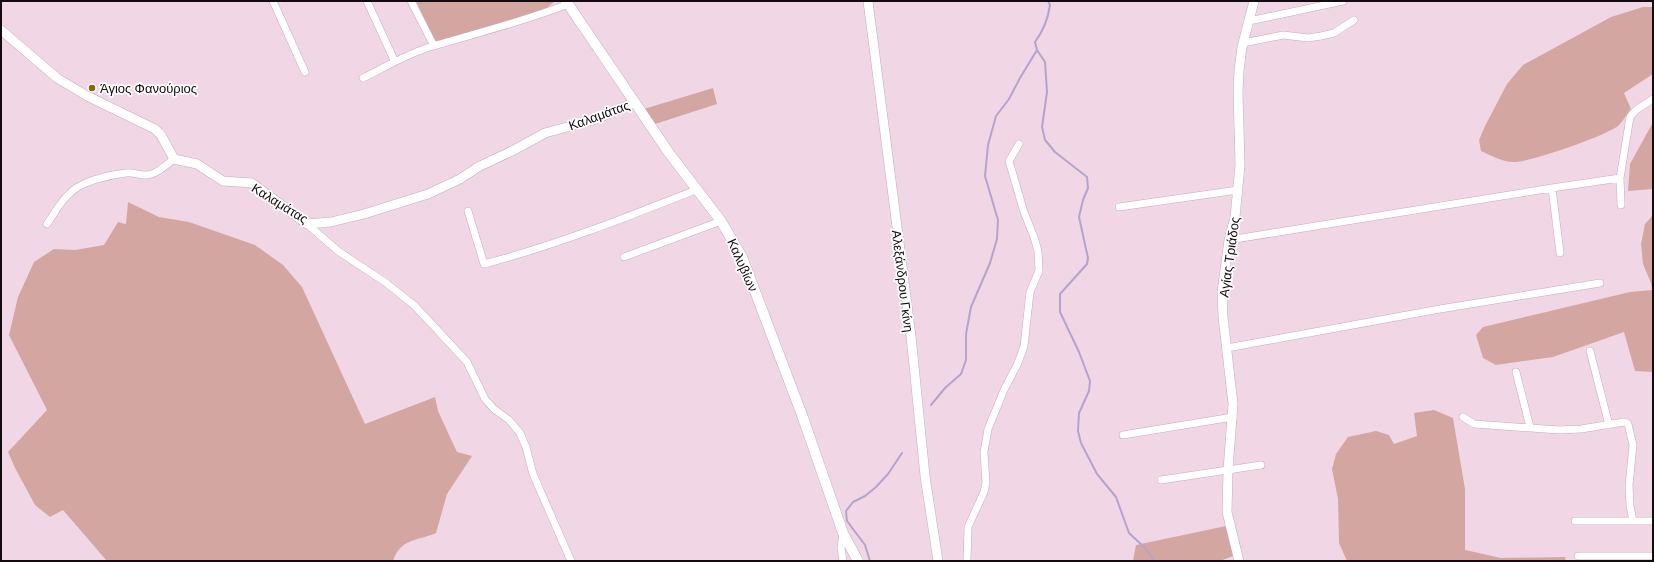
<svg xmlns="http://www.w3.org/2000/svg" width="1654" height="562" viewBox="0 0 1654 562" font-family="Rubik,sans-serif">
<rect width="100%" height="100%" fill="#f1d7e5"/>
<path fill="#d4a6a1" d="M 416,1 L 553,1 L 554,2 L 543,11 L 436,44 Z
M 1643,7 L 1653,7 L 1653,74 L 1624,93 L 1631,109 C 1626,114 1623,122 1618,126 C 1605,136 1533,161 1516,162 C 1504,163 1492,156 1481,151 L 1479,140 L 1485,126 L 1507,84 L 1523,65 L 1611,17 Z
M 713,88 L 717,104 L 655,124 L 644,109 Z
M 1652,124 L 1653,189 L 1628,191 L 1630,164 Z
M 128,202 L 159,217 L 189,222 L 255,245 L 283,265 L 302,287 L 365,424 L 435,397 L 438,411 L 457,452 L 472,456 L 447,494 L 436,533 C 417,541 400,539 393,561 L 107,561 L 63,510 L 50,517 L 35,505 L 15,468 L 8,452 L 47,410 L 9,335 L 18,297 L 34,262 L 54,249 L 75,250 L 104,245 L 118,222 L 126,224 Z
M 1653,215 L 1653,372 L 1635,371 L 1624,332 L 1553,357 L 1496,365 L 1483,358 L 1476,335 L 1483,327 L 1630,292 L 1652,290 L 1651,283 L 1643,264 L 1641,244 L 1645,224 Z
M 1434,410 L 1453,418 L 1465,489 L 1465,550 L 1501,558 L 1565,557 L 1566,561 L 1347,561 L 1339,543 L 1338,499 L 1332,469 L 1336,454 L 1348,437 L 1376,431 L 1389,435 L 1394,444 L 1417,436 L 1414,413 Z
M 1226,526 L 1233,556 L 1220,561 L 1133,561 L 1136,545 Z"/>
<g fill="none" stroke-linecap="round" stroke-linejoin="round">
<path stroke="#b4a3cf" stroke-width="2" d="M 1048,1 L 1050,5 C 1048,19 1044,30 1035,42 L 1037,50 L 1045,62 L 1047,92 L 1042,127 L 1045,140 L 1055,152 L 1087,177 L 1088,188 L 1083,200 L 1079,217 L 1088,258 L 1087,264 L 1060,294 L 1060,312 L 1079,352 L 1090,381 L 1089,391 L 1079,413 L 1078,431 L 1081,443 L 1097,474 L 1116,497 L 1129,533 L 1144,547 L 1155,561
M 931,405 L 945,388 L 961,374 L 966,360 L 966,334 L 971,307 L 990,263 L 997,239 L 998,220 L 985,176 L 988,145 L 996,116 L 1009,99 L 1020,78 L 1037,50
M 870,561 L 865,545 L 847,521 L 846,511 L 853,502 L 865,496 L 876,487 L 888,474 L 902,453"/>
<g stroke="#c6adbb" stroke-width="8">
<path id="minor" d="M 273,1 L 305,72
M 367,1 L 395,62
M 411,1 L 434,46
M 1249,19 L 1254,20 L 1343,1
M 1243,43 L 1283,35 L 1308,38 L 1321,36 L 1334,33 L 1354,20
M 363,78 C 385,67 407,54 430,47 C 476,33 523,22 568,4
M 1552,188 L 1560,253
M 1621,205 L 1620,178 L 1630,117 L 1636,110 L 1653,99
M 1119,207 L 1238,190
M 468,211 L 484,264 C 557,245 627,217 698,189
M 47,224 C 54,214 60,202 69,194 C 81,181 109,175 126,173 C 132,172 138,175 145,175 C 156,175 166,165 174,159
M 307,224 L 338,251 L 385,282 L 415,306 L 467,362 L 485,399 L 494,409 L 509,420 L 520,433 L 526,447 L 533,474 L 571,561
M 1229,240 L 1552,188 L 1620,178
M 624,257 L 721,221
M 1227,348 L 1440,309 L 1600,283
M 1590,351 L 1609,425
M 1516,372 L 1530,427
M 1463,417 L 1474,424 L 1559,430 L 1581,429 L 1624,422 L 1628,424 L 1633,445 L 1629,485 L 1630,506 L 1633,521 L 1653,521
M 1123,435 L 1233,417
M 1161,480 L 1261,465
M 1575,521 L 1633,521
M 1578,556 L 1653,556
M 843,561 L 841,548 L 843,533
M 967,561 L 968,527 L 984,492 L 986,483 L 984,452 L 988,429 L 1004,390 L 1018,363 L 1024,346 L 1030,292 L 1039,271 L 1038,251 L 1034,237 L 1024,212 L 1009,161 L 1019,144"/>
</g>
<g stroke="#c6adbb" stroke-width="10">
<path id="tertiary" d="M 868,1 L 911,336 L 925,476 L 938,561
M 1,30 L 57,78 L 87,96 L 155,129 L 161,135 L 174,159 L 197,164 L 223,181 L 252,183 L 307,224 L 331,222 L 364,214 L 428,194 L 460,179 L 478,167 L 514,150 L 545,133 L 597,119 L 635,102
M 1239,561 L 1227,512 L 1228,470 L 1233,404 L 1223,317 L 1222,292 L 1229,240 L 1235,217 L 1240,165 L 1238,92 L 1239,71 L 1242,47 L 1254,1"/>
</g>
<g stroke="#c6adbb" stroke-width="11">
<path id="secondary" d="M 566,1 L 669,153 L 721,221 L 742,257 L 802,415 L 843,533 L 858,561"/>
</g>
<use href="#minor" stroke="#fff" stroke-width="7"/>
<use href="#tertiary" stroke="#fff" stroke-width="9"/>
<use href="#secondary" stroke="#fff" stroke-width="10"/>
</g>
<circle fill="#886906" stroke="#fff" stroke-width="1.5" cx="92" cy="88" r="4"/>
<g text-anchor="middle" stroke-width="3.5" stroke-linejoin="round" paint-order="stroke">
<g font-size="13" fill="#130b0f" stroke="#fff" text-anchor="start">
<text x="100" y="93">Άγιος Φανούριος</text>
</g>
<g font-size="13" fill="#130b0f" stroke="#fff">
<text transform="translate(599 115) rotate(-20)" y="5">Καλαμάτας</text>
<text transform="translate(280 203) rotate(32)" y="5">Καλαμάτας</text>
<text transform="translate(1229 257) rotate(-82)" y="5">Αγίας Τριάδος</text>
<text transform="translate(743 265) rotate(66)" y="5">Καλυβίων</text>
<text transform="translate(903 281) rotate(83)" y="5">Αλεξάνδρου Γκίνη</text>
</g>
</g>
<rect width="1654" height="562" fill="none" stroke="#130b0f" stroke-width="4"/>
</svg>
